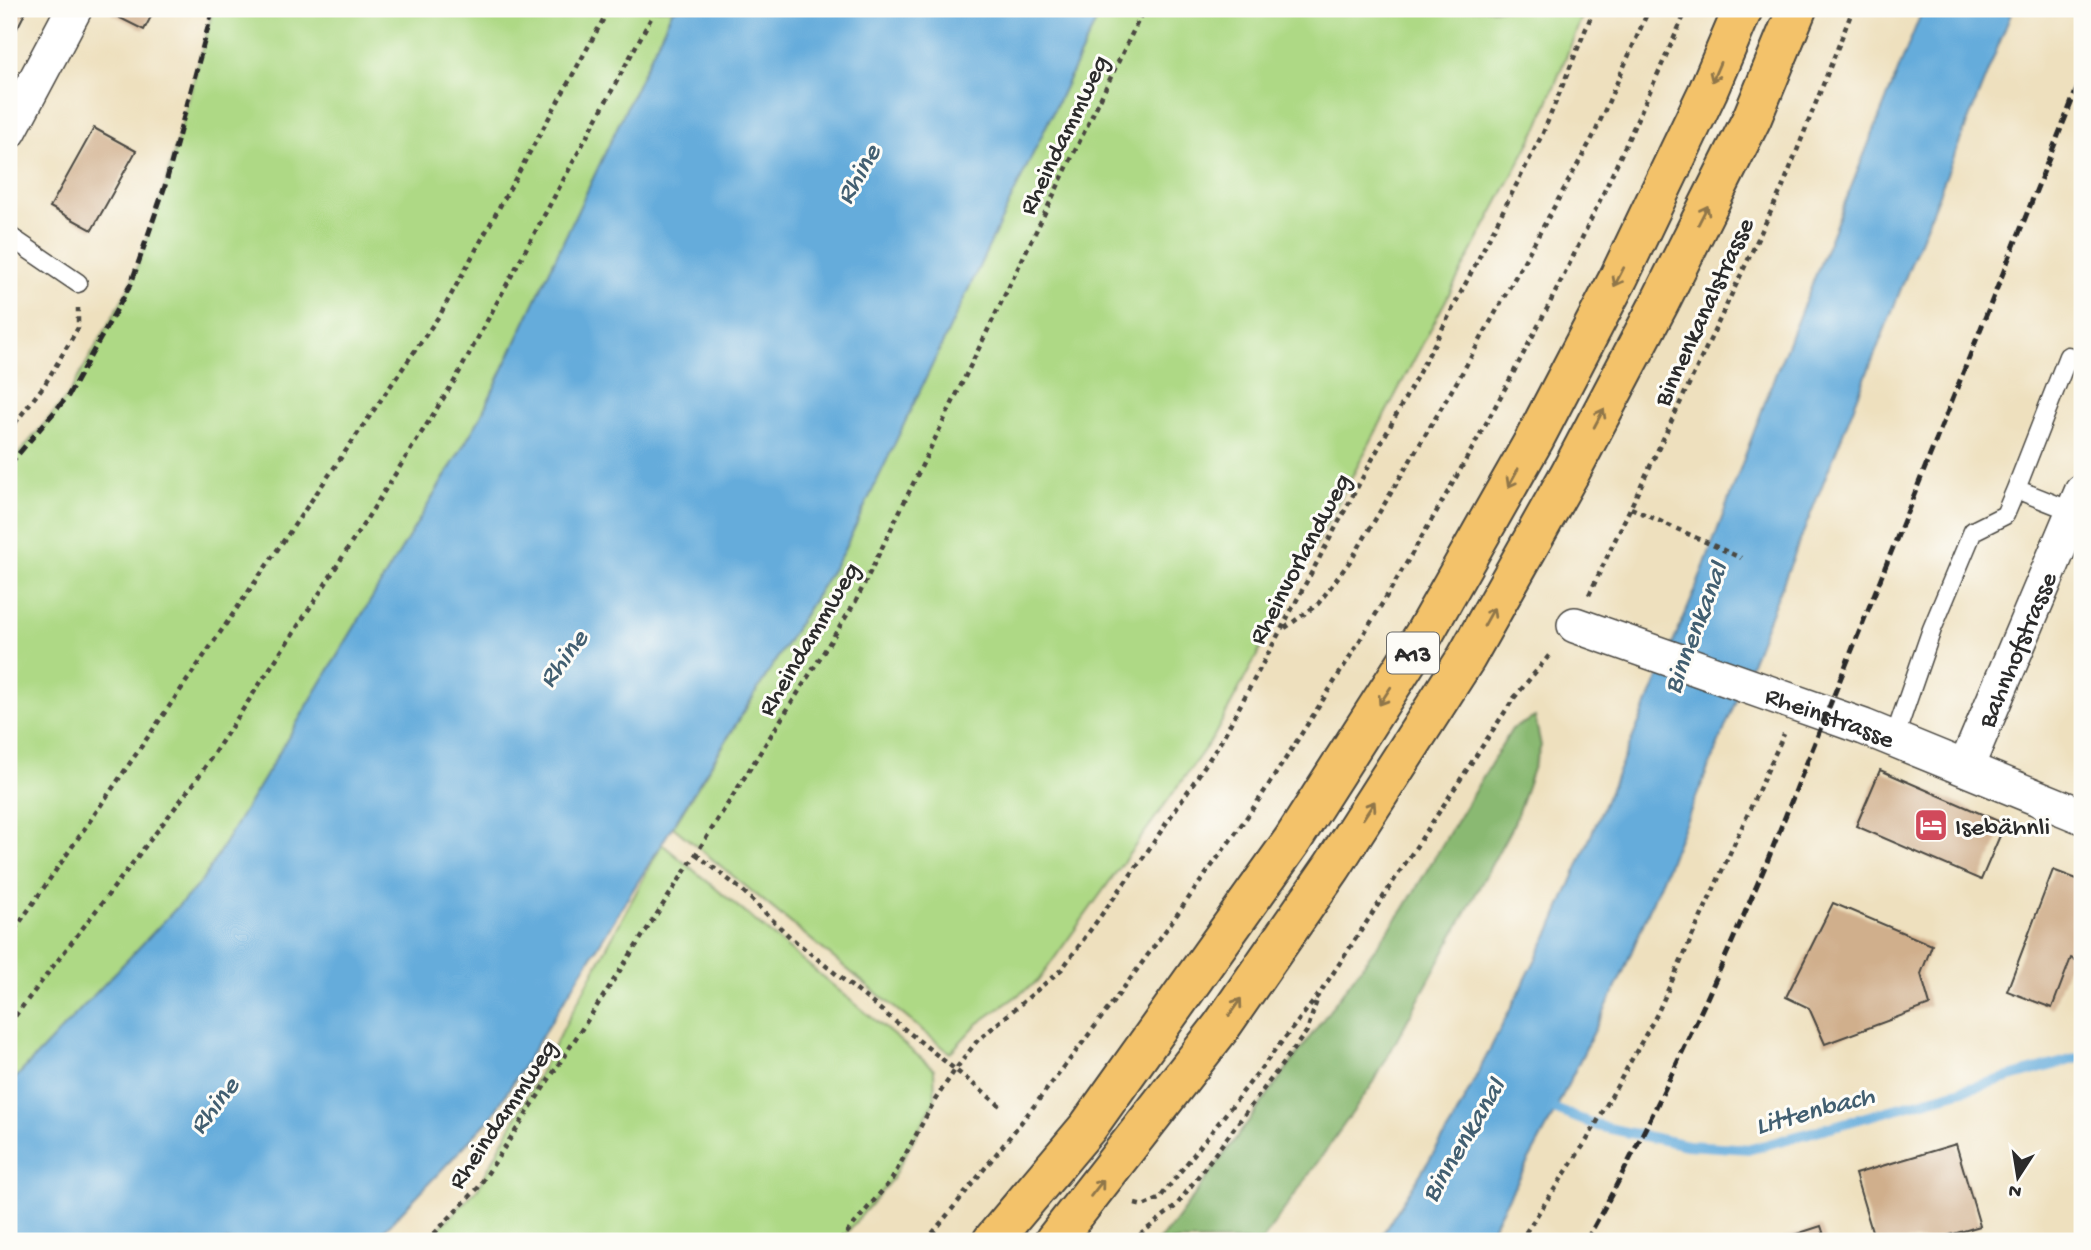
<svg xmlns="http://www.w3.org/2000/svg" width="2091" height="1250" viewBox="0 0 2091 1250" font-family="'Gochi Hand',sans-serif">
<rect width="100%" height="100%" fill="#fdfcf7"/>
<filter id="ink" filterUnits="userSpaceOnUse"><feTurbulence type="fractalNoise" baseFrequency=".0143" numOctaves="2"/><feDisplacementMap in="SourceGraphic" scale="14" xChannelSelector="R" yChannelSelector="G"/><feConvolveMatrix kernelMatrix="1 2 1 2 8 2 1 2 1" color-interpolation-filters="sRGB"/></filter>
<filter id="wash" filterUnits="userSpaceOnUse"><feTurbulence type="fractalNoise" baseFrequency=".00686" numOctaves="4" result="noise"/><feDisplacementMap in="SourceGraphic" scale="28" xChannelSelector="R" yChannelSelector="G"/><feGaussianBlur stdDeviation="1.57" result="paint"/><feColorMatrix in="noise" values="0 0 0 0 0 0 0 0 0 0 0 0 0 0 0 0 0 1.4 0 .05"/><feComposite in="paint" operator="in"/></filter>
<g filter="url(#wash)">
<rect width="100%" height="100%" fill="#eee0be"/>
<path fill="#aed985" stroke="#6c8258" stroke-width="2" d="M 213,9 L 673,9 L 479,420 L 202,881 L 9,1085 L 9,465 L 68,396 L 131,284 L 165,186 Z
M 1102,9 L 1585,9 L 1538,127 L 1214,736 L 1038,981 L 976,1025 L 950,1053 L 673,827 L 843,552 Z
M 662,844 L 934,1069 L 935,1100 L 892,1179 L 840,1241 L 427,1241 L 478,1188 Z"/>
<path fill="#8ab972" stroke="#5a724e" stroke-width="2" d="M 1535,717 L 1541,746 L 1514,823 L 1374,1082 L 1262,1241 L 1158,1241 L 1171,1227 L 1403,910 L 1512,729 Z"/>
<path fill="#65acdb" stroke="#486c83" stroke-width="2" d="M 673,9 L 1102,9 L 843,552 L 491,1118 L 374,1241 L 9,1241 L 9,1085 L 202,881 L 479,420 Z
M 1923,9 L 2013,9 L 1723,733 L 1621,977 L 1547,1127 L 1485,1241 L 1378,1241 L 1452,1124 L 1552,927 L 1693,596 L 1772,383 Z"/>
<g fill="none" stroke-linecap="round" stroke-linejoin="round">
<path stroke="#65acdb" stroke-width="10" d="M 1544,1105 L 1598,1126 L 1687,1145 L 1751,1149 L 2082,1057"/>
</g>
<g id="blocks">
<path fill="#d0af8c" d="M 9,9 L 27,9 L 9,44 Z
M 114,9 L 155,9 L 144,30 L 112,14 Z
M 94,128 L 136,151 L 92,230 L 50,207 Z
M 1880,770 L 2005,824 L 1981,880 L 1856,826 Z
M 2053,870 L 2082,881 L 2082,963 L 2071,958 L 2052,1008 L 2007,991 Z
M 1833,903 L 1932,945 L 1921,974 L 1930,1005 L 1825,1044 L 1809,1008 L 1786,997 Z
M 1956,1144 L 1980,1226 L 1930,1241 L 1875,1241 L 1855,1174 Z
M 1821,1226 L 1826,1241 L 1775,1241 Z"/>
</g>
</g>
<g filter="url(#ink)">
<use href="#blocks" fill-opacity="0" stroke="#484641" stroke-width="2"/>
<g fill="none" stroke-linecap="round" stroke-linejoin="round">
<g stroke="#484641" stroke-width="21">
<path id="lane" d="M 9,236 L 78,283
M 2074,512 L 2016,489 L 2068,356 L 2082,362
M 1894,739 L 1932,629 L 1973,531 L 2005,515 L 2016,489"/>
</g>
<g stroke="#484641" stroke-width="38">
<g id="street">
<path d="M 9,131 L 74,9"/>
<path id="s1" d="M 1575,625 L 1864,727 L 2082,816"/>
<path id="s2" d="M 1966,767 L 2082,492"/>
</g>
</g>
<g stroke="#484641" stroke-width="42">
<path id="highway" d="M 992,1241 L 1088,1127 L 1292,841 L 1423,636 L 1534,440 L 1619,277 L 1708,91 L 1743,9
M 1054,1241 L 1221,1027 L 1332,867 L 1466,658 L 1570,473 L 1660,302 L 1752,118 L 1797,9"/>
</g>
<path stroke="#484641" stroke-width="4.5" stroke-dasharray="5 5" stroke-linecap="butt" d="M 9,431 L 45,384 L 78,328 L 78,308
M 1631,508 L 1741,558
M 1589,595 L 1783,186 L 1853,9
M 1285,628 L 1318,604 L 1353,557 L 1462,373 L 1594,135 L 1649,9
M 696,854 L 742,890 L 790,937 L 1003,1108
M 9,938 L 441,313 L 609,9
M 9,1024 L 197,779 L 319,594 L 455,380 L 656,9
M 1135,1204 L 1143,1206 L 1159,1199 L 1320,993 L 1514,698 L 1552,652
M 427,1241 L 478,1188 L 696,854 L 856,601 L 1144,9
M 840,1241 L 892,1179 L 935,1100 L 955,1070 L 977,1041 L 1062,969 L 1145,855 L 1220,743 L 1437,339 L 1543,133 L 1594,9
M 926,1241 C 1017,1130 1105,1016 1188,899 C 1212,865 1237,832 1260,798 C 1356,651 1447,500 1528,345 C 1586,236 1636,122 1687,9
M 1132,1241 L 1176,1206 L 1307,1031 L 1318,997
M 1520,1241 L 1587,1140 L 1657,1014 L 1784,734"/>
<use href="#lane" stroke="#fff" stroke-width="18"/>
<use href="#street" stroke="#fff" stroke-width="35"/>
<use href="#highway" stroke="#f3c26a" stroke-width="38"/>
<path stroke="#2b2b2b" stroke-width="5" stroke-dasharray="10 5" stroke-linecap="butt" d="M 9,465 L 68,396 L 131,284 L 165,186 L 213,9
M 1586,1241 C 1655,1118 1711,991 1767,862 L 2082,76"/>
</g>
<defs><path id="oneway-shaft" d="M-6 0H5M1.5-3L5.5 0L1.5 3" fill="none" stroke-width="1.6" stroke-linecap="round" stroke-linejoin="round" transform="scale(1.75)"/></defs>
<g stroke="#8f764a">
<use href="#oneway-shaft" transform="translate(1716 72) rotate(113)"/>
<use href="#oneway-shaft" transform="translate(1703 215) rotate(-63)"/>
<use href="#oneway-shaft" transform="translate(1619 277) rotate(117)"/>
<use href="#oneway-shaft" transform="translate(1599 418) rotate(-62)"/>
<use href="#oneway-shaft" transform="translate(1513 478) rotate(119)"/>
<use href="#oneway-shaft" transform="translate(1489 617) rotate(-61)"/>
<use href="#oneway-shaft" transform="translate(1385 696) rotate(123)"/>
<use href="#oneway-shaft" transform="translate(1369 810) rotate(-57)"/>
<use href="#oneway-shaft" transform="translate(1235 1007) rotate(-55)"/>
<use href="#oneway-shaft" transform="translate(1097 1188) rotate(-52)"/>
</g>
</g>
<defs>
<g id="hotel-square" transform="scale(1.75)"><rect x="-9" y="-9" width="18" height="18" rx="4" fill="#d1495b" stroke="#fdfcf7"/><path d="M-6-4.5h1.5V1H6V5H4.5V3h-9V5H-6ZM-4 0a1.8 1.8 0 1 1 3.6 0ZM.5 0V-2.5h3Q6-2.5 6 0Z" fill="#fff"/></g>
</defs>
<g fill-rule="evenodd">
<use href="#hotel-square" x="1931" y="825"/>
</g>
<g text-anchor="middle" stroke-width="6" stroke-linejoin="round" paint-order="stroke">
<rect fill="#fdfcf7" stroke="#6a6a68" stroke-width="2" x="1387" y="632.5" width="52" height="41" rx="5"/>
<g font-size="24" font-weight="bold" fill="#2b2b2b">
<text x="1413" y="661">A13</text>
</g>
<g font-size="26" fill="#2b2b2b" stroke="#fdfcf7">
<text transform="translate(1062 134) rotate(-64)" y="9">Rheindammweg</text>
<text transform="translate(1702 311) rotate(-65)" y="9">Binnenkanalstrasse</text>
<text transform="translate(1298 558) rotate(-62)" y="9">Rheinvorlandweg</text>
<text transform="translate(807 638) rotate(-59)" y="9">Rheindammweg</text>
<text dy="9" stroke="none"><textPath href="#s2" startOffset="128">Bahnhofstrasse</textPath></text>
<text dy="9" stroke="none"><textPath href="#s1" startOffset="271">Rheinstrasse</textPath></text>
<text transform="translate(501 1113) rotate(-56)" y="9">Rheindammweg</text>
</g>
<g font-size="26" fill="#2b2b2b" stroke="#fdfcf7" text-anchor="start">
<text x="1955" y="834">Isebähnli</text>
</g>
<g font-size="28" font-style="italic" fill="#425f71" stroke="#fdfcf7">
<text transform="translate(856 173) rotate(-60)" y="10">Rhine</text>
<text transform="translate(1693 627) rotate(-69)" y="10">Binnenkanal</text>
<text transform="translate(561 657) rotate(-53)" y="10">Rhine</text>
<text transform="translate(212 1104) rotate(-52)" y="10">Rhine</text>
<text transform="translate(1814 1108) rotate(-15)" y="10">Littenbach</text>
<text transform="translate(1461 1139) rotate(-59)" y="10">Binnenkanal</text>
</g>
</g>
<rect width="2091" height="1250" fill="none" stroke="#fdfcf7" stroke-width="35"/>
<g transform="translate(2018 1177) rotate(192)" stroke="#fdfcf7" stroke-width="5" paint-order="stroke">
<path d="M0-5L12 26L0 18L-12 26Z" fill="#2b2b2b"/>
<text y="-10" font-size="19" font-weight="bold" text-anchor="middle" fill="#2b2b2b">N</text>
</g>
</svg>
